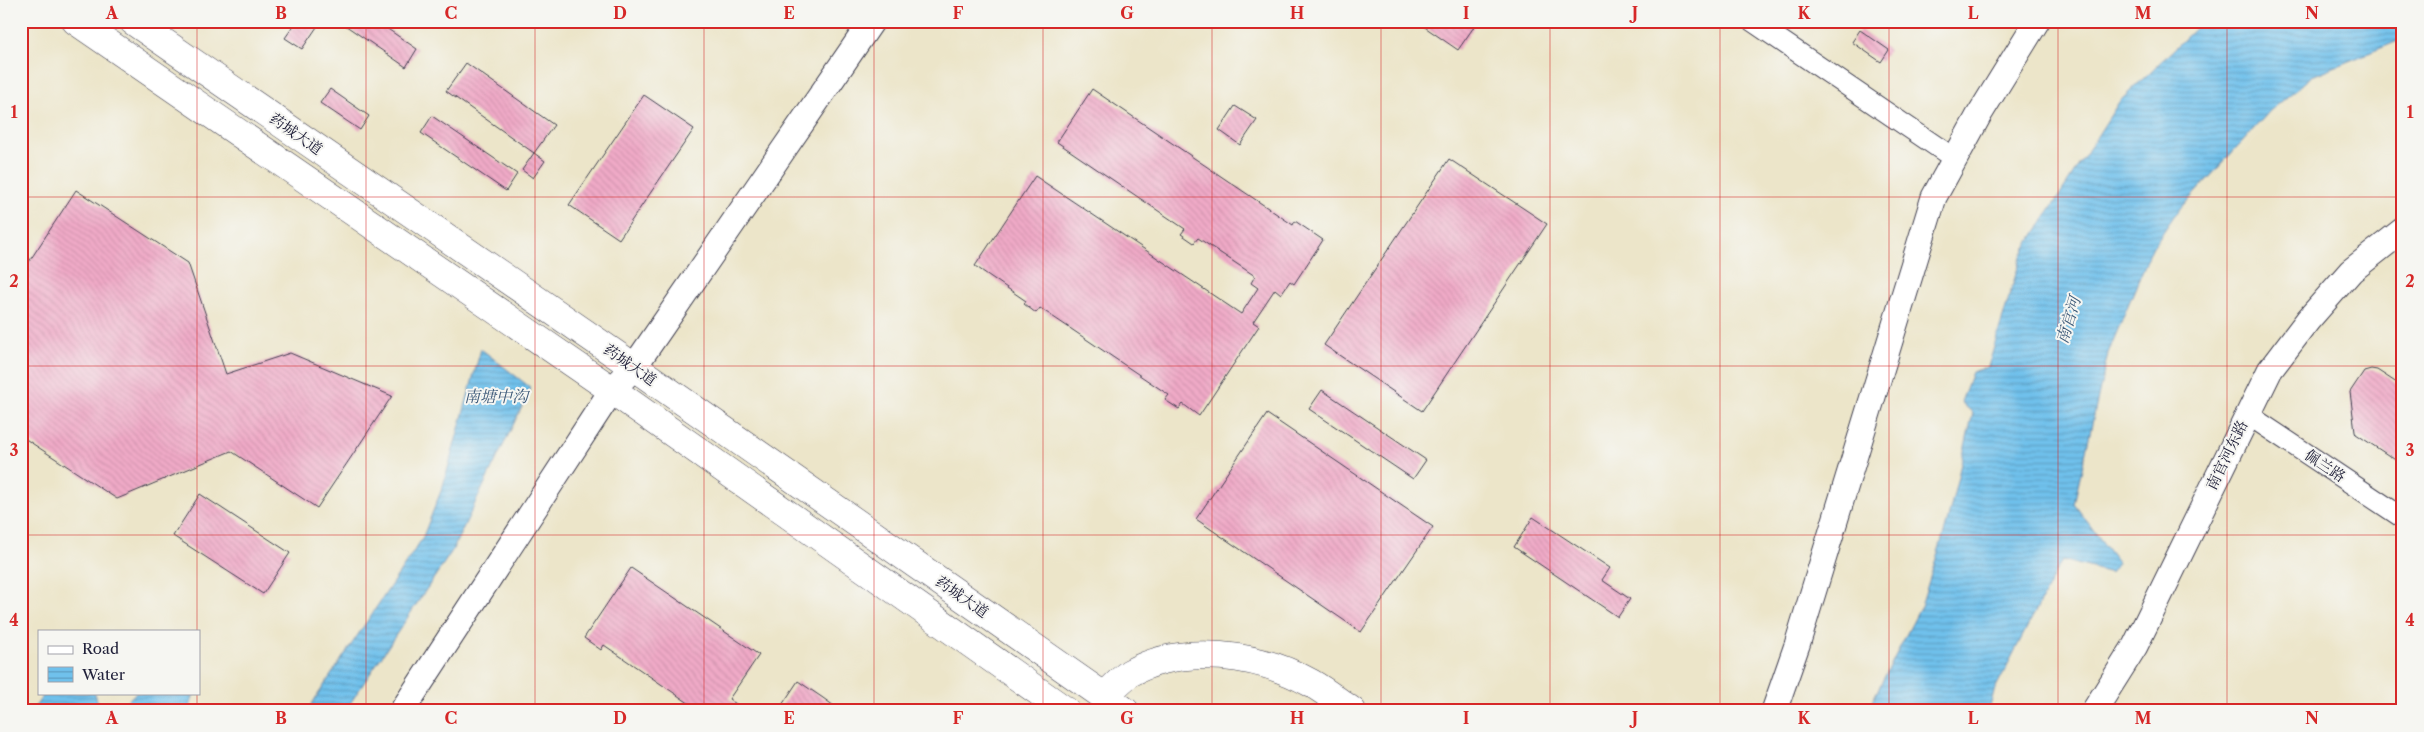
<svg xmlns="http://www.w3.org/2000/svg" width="2424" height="732" viewBox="0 0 2424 732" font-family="'Libre Caslon Text','Noto Serif SC',serif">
<defs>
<pattern id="water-rules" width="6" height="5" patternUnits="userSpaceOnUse" patternTransform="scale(1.25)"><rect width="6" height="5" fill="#70c1ec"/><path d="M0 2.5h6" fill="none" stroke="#5c9cc0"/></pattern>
<pattern id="building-back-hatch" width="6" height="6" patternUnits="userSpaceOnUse" patternTransform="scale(1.25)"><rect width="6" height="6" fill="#f0aac7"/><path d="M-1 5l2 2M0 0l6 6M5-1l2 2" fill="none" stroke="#ce92ac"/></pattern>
</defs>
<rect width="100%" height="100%" fill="#f6f6f2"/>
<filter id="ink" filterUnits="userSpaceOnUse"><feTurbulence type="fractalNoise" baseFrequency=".02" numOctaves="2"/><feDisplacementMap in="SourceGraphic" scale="10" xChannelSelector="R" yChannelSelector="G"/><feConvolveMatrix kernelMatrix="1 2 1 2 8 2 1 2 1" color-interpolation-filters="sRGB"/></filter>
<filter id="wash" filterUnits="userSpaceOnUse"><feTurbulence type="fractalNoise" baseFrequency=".0096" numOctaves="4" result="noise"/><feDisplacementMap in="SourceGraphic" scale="20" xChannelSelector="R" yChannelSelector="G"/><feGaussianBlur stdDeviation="1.12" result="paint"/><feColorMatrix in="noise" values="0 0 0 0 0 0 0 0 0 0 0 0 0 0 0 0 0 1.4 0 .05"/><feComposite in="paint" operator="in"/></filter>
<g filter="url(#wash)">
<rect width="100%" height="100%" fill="#ece5c9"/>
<path fill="url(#water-rules)" stroke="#497294" d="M 2203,21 L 2403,21 L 2403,39 L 2312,76 L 2269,112 L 2174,216 L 2152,248 L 2108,353 L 2074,504 L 2118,563 L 2111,573 L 2062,560 L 1994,691 L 1989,711 L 1867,711 L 1921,606 L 1946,527 L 1973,413 L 1961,402 L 1972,372 L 1988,367 L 2022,254 L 2119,102 Z
M 481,349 L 531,388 L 452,551 L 345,711 L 307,711 L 422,539 L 443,486 Z
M 45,693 L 95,693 L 97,701 L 107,709 L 120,707 L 136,693 L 194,693 L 189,711 L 32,711 Z"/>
<g id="blocks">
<path fill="url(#building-back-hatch)" d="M 297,21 L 321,21 L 302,49 L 285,38 Z
M 339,21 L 376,21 L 417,49 L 406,67 Z
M 1416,21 L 1478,21 L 1458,50 Z
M 1860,30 L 1889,50 L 1881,62 L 1852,42 Z
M 466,63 L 554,125 L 534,153 L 446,91 Z
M 330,89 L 369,116 L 360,130 L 320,103 Z
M 1092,89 L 1293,225 L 1295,221 L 1323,240 L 1294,284 L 1290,281 L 1281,294 L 1275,289 L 1253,322 L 1259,326 L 1199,416 L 1183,404 L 1179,409 L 1165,400 L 1169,395 L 1040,308 L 1036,313 L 1024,304 L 1026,301 L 975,266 L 1035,176 L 1241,314 L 1258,288 L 1251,283 L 1255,276 L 1198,238 L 1194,243 L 1181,234 L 1185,229 L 1057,142 Z
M 644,95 L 694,129 L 619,239 L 569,205 Z
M 1235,106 L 1257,120 L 1240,145 L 1219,130 Z
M 432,116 L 517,174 L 506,191 L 421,133 Z
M 534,153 L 545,161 L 533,178 L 522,170 Z
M 1449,159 L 1547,224 L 1422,411 L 1324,345 Z
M 76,190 L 188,263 L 226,374 L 290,353 L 392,396 L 317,508 L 231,451 L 117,499 L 21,436 L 21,274 Z
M 2371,369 L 2377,370 L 2403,387 L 2403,465 L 2356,434 L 2355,431 L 2350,392 L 2364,371 Z
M 1322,390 L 1426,460 L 1413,479 L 1309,409 Z
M 1267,414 L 1433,527 L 1361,632 L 1196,519 Z
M 200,494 L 290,553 L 263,594 L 173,536 Z
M 1533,517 L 1610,568 L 1602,580 L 1630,599 L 1618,617 L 1514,547 Z
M 631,568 L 759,655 L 729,699 L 746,711 L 689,711 L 693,706 L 604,645 L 601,650 L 584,638 Z
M 798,681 L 823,698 L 841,711 L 778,711 Z"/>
</g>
</g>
<g filter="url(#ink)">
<use href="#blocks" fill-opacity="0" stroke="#403f50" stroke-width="1"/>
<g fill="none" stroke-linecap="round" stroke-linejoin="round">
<g stroke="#403f50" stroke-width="22">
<path id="minor" d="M 1752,21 L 1955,159
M 2247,414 L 2403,518"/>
</g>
<g stroke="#403f50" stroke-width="27">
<path id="tertiary" d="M 402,711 L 612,390 L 634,367 L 872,21
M 1774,711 L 1797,645 L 1934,197 L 1979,115 L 2037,21
M 2094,711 L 2135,646 L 2270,370 L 2308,320 L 2351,271 L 2403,230"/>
</g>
<g stroke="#403f50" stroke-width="29">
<path id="secondary" d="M 76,21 L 612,390 L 1066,711
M 133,21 L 634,367 L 1125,711
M 1104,697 C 1112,689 1121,679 1130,673 C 1183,643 1259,654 1311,683 C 1325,691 1339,702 1352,711"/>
</g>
<use href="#minor" stroke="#fff" stroke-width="20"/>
<use href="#tertiary" stroke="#fff" stroke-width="25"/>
<use href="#secondary" stroke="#fff" stroke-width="28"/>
</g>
</g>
<path fill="none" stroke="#d62828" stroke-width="1" stroke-opacity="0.55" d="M 197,21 L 197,631M 366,21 L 366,711M 535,21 L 535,711M 704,21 L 704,711M 874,21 L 874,711M 1043,21 L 1043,711M 1212,21 L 1212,711M 1381,21 L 1381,711M 1550,21 L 1550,711M 1720,21 L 1720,711M 1889,21 L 1889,711M 2058,21 L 2058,711M 2227,21 L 2227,711M 21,197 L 2403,197M 21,366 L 2403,366M 21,535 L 2403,535M 197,693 L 197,711"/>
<g text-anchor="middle" stroke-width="4" stroke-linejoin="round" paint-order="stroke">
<g font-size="15" fill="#22223b" stroke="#f6f6f2">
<text transform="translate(296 134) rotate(35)" y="5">药城大道</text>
<text transform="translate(630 365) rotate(35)" y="5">药城大道</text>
<text transform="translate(2227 455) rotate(-64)" y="5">南官河东路</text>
<text transform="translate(2325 466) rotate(34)" y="5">佩兰路</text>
<text transform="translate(962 597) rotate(35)" y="5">药城大道</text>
</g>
<g font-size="16" font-style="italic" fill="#3d5a79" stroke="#f6f6f2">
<text transform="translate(2068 320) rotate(-73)" y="6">南官河</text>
<text x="496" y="402">南塘中沟</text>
</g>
</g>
<rect width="2424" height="732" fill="none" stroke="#f6f6f2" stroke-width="55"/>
<rect x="38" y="630" width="162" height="65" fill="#f6f6f2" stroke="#a1a1a9"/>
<rect x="48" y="646" width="25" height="8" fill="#ffffff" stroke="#a1a1a9"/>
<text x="82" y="654" font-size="15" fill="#22223b">Road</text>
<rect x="48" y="667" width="25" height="15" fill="url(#water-rules)" stroke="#a1a1a9"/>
<text x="82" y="680" font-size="15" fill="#22223b">Water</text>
<rect x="28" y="28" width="2368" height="676" fill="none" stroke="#d62828" stroke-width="2"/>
<g font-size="16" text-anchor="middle" font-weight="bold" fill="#d62828">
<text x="112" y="19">A</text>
<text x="281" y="19">B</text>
<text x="451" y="19">C</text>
<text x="620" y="19">D</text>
<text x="789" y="19">E</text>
<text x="958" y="19">F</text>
<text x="1127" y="19">G</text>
<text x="1297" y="19">H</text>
<text x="1466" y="19">I</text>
<text x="1635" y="19">J</text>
<text x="1804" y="19">K</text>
<text x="1973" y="19">L</text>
<text x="2143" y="19">M</text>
<text x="2312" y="19">N</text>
<text x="14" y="118">1</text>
<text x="2410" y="118">1</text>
<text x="14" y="287">2</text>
<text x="2410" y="287">2</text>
<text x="14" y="456">3</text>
<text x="2410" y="456">3</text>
<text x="14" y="626">4</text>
<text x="2410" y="626">4</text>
<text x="112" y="724">A</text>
<text x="281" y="724">B</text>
<text x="451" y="724">C</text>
<text x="620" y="724">D</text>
<text x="789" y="724">E</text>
<text x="958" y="724">F</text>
<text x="1127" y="724">G</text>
<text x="1297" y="724">H</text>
<text x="1466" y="724">I</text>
<text x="1635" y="724">J</text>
<text x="1804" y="724">K</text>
<text x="1973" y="724">L</text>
<text x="2143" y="724">M</text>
<text x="2312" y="724">N</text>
</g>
</svg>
